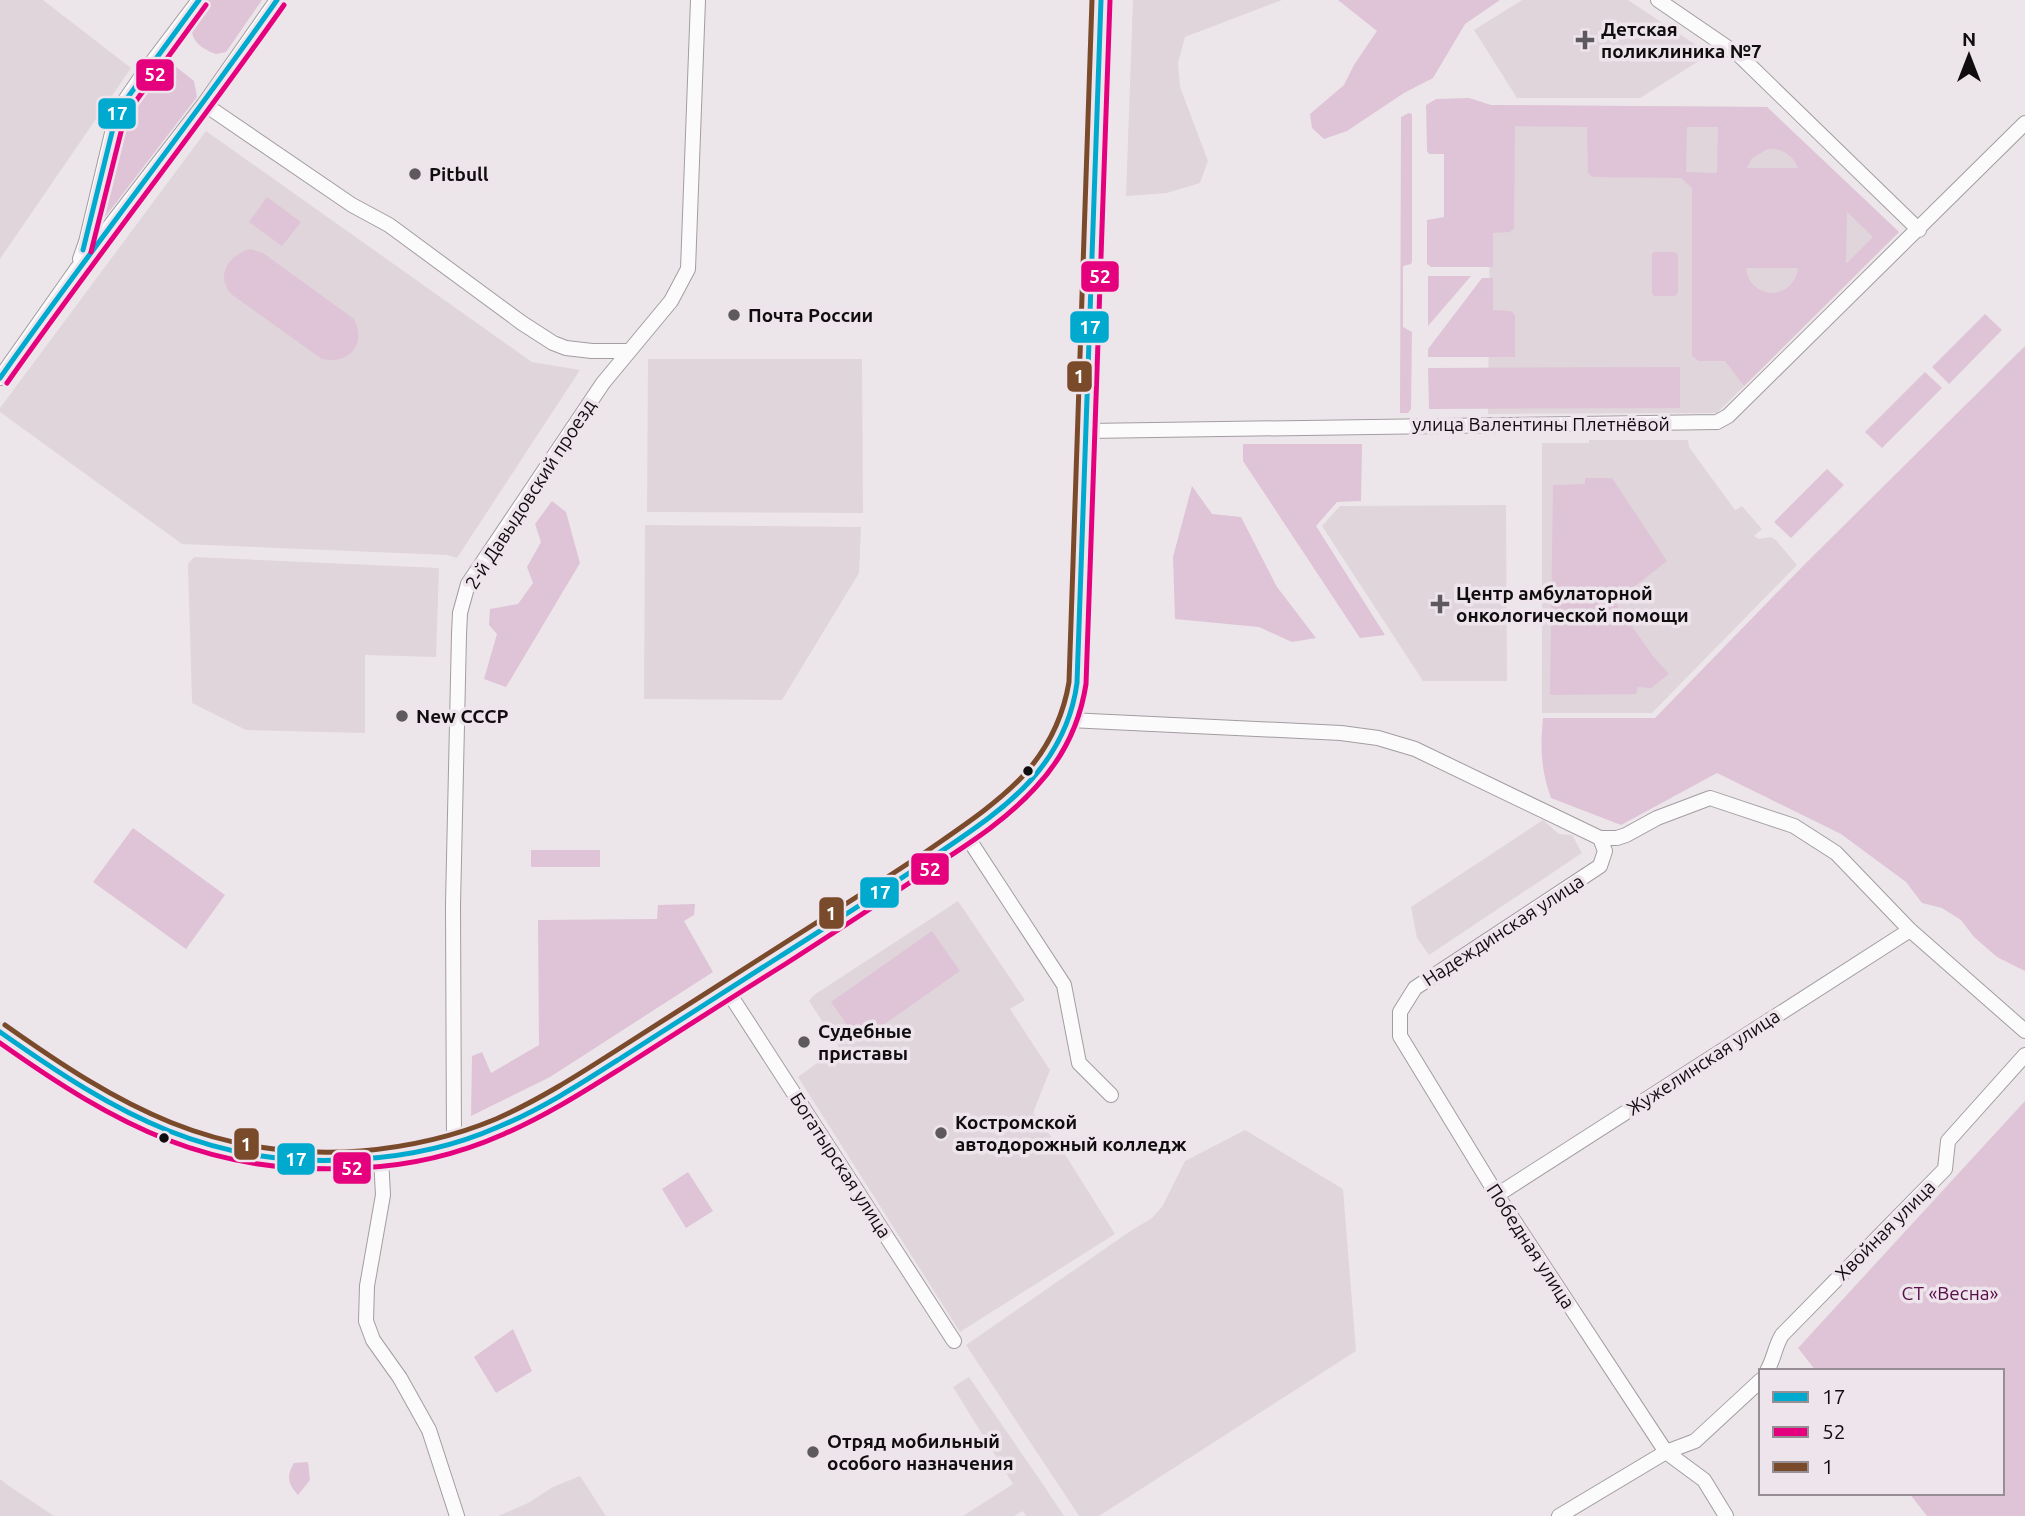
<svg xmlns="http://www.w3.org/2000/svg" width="2025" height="1516" viewBox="0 0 2025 1516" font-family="Ubuntu,sans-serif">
<rect width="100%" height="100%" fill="#ece6ea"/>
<path fill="#e0d5db" d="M 0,0 L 43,0 L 131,68 L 0,259 Z
M 1133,0 L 1282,0 L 1185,37 L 1178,63 L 1180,87 L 1208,161 L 1200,183 L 1167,193 L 1126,196 Z
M 1522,0 L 1628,0 L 1705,51 L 1699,61 L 1640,98 L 1517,98 L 1474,30 Z
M 1491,105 L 1767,107 L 1899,232 L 1717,413 L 1488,414 Z
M 206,131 L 532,362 L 580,370 L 457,558 L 447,555 L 182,544 L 0,412 L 0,408 Z
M 648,359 L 862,359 L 863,513 L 647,512 Z
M 1589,440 L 1688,440 L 1689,447 L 1735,510 L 1742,506 L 1762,529 L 1754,536 L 1758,539 L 1771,537 L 1776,540 L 1797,565 L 1652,713 L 1542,713 L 1542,443 L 1589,443 Z
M 1506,505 L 1507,681 L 1423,681 L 1322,526 L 1340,506 Z
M 645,525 L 861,527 L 859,573 L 782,700 L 644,699 Z
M 194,557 L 439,568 L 436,657 L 365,655 L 365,733 L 246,730 L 192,703 L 188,564 Z
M 1543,820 L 1559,834 L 1572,835 L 1582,853 L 1429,955 L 1417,938 L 1411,907 Z
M 958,901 L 1025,1000 L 1010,1009 L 1050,1070 L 1033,1113 L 1066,1156 L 1115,1234 L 960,1332 L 798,1077 L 839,1047 L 809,1001 L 814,995 Z
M 1245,1130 L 1343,1189 L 1356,1351 L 1099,1516 L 1079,1516 L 966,1345 L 1129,1232 L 1152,1218 L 1162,1207 L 1185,1161 Z
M 969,1377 L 1040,1480 L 1064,1516 L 1026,1516 L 1023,1511 L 1014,1516 L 963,1516 L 1013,1484 L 953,1387 Z
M 580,1476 L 606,1516 L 498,1516 L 528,1503 L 553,1487 Z
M 0,1479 L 9,1486 L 54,1516 L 0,1516 Z"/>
<path fill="#dec4d6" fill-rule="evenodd" d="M 204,0 L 262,0 L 226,52 L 216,54 C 185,43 187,24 204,0 Z
M 1338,0 L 1500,0 L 1465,24 L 1433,78 L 1404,93 L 1347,131 L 1324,139 L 1312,128 L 1310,114 L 1344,85 L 1354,65 L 1377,31 Z
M 165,58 L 194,81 L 197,97 L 96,229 L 119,122 Z
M 1469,98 L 1491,105 L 1767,107 L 1899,232 L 1744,386 L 1725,361 L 1699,361 L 1692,356 L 1692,188 L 1681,178 L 1592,177 L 1588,173 L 1587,127 L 1515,126 L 1514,228 L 1510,232 L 1493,233 L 1493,267 L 1431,267 L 1427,264 L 1427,220 L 1444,217 L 1444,154 L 1429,154 L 1427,151 L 1426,105 L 1436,99 ZM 1687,127 L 1718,127 L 1717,173 L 1686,172 ZM 1768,149 C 1782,148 1793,155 1798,168 L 1747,168 L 1752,158 ZM 1847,212 L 1873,237 L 1847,263 L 1846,262 ZM 1746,268 L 1798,268 C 1794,301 1750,301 1746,268 Z
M 1409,113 L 1412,114 L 1412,261 L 1411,264 L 1403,266 L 1403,327 L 1412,332 L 1411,409 L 1408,413 L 1400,413 L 1401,117 Z
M 267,197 L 301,222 L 282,246 L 249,222 Z
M 250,249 L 263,253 L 354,319 C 367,344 349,365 322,359 L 231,294 C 215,275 229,255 250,249 Z
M 1654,252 L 1675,252 L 1678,255 L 1678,293 L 1675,296 L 1654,296 L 1652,293 L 1652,255 Z
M 1428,276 L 1471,276 L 1428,326 Z
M 1482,278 L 1493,278 L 1493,310 L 1511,311 L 1515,315 L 1515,357 L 1428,357 L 1428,349 Z
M 1985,314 L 2002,330 L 1949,384 L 1932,367 Z
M 2025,346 L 2025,971 L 1997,957 L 1974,937 L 1961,920 L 1942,908 L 1922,903 L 1906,882 L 1841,834 L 1717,773 L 1621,825 L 1551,798 C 1541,771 1540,747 1543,718 L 1655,718 L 1803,566 Z
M 1680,367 L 1680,408 L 1429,409 L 1428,368 Z
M 1925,372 L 1942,388 L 1882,448 L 1865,432 Z
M 1243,444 L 1362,444 L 1361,501 L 1337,502 L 1316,526 L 1385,635 L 1360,638 L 1243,461 Z
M 1827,469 L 1844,485 L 1791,538 L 1774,522 Z
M 1585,478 L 1612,478 L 1667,561 L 1615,602 L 1652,655 L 1669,674 L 1651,688 L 1638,687 L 1636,694 L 1550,695 L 1553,485 L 1585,484 Z
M 1192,486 L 1212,514 L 1241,517 L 1277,587 L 1316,638 L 1292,642 L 1259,627 L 1175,619 L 1173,557 Z
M 552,501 L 566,512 L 580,563 L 506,687 L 484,679 L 497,634 L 489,625 L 490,609 L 518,604 L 533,583 L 527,567 L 541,542 L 535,524 Z
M 133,828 L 225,895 L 186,949 L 93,882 Z
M 531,850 L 600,850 L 600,867 L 531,867 Z
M 695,904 L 694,915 L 684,921 L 713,972 L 550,1077 L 471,1116 L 472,1056 L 482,1052 L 491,1073 L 539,1045 L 538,920 L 657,919 L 658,905 Z
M 932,931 L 960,971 L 859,1042 L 831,1002 Z
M 2025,1101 L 2025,1516 L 1927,1516 L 1909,1493 L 2002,1493 L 2002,1371 L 1816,1371 L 1798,1348 Z
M 688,1172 L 713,1211 L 686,1228 L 662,1189 Z
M 513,1329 L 532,1371 L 496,1393 L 474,1357 Z
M 308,1462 L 310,1480 L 298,1495 C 288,1484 286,1476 294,1463 Z"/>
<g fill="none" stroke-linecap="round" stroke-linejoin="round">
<g stroke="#a29da0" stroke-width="16">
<path id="minor" d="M 1658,0 L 1740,56 L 1919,230
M 204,104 L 352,205 L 389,225 L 522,323 L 553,343 L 566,348 L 592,351 L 627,351
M 80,259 L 86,242 L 117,112 L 143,74 L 199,0
M 0,378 L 76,270 L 204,104 L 277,0
M 1087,431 L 1717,422 L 1728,416 L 2025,123
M 1069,720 L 1341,733 L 1378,738 L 1415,749 L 1600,838 L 1605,851 L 1600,866 L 1415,988 L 1400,1012 L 1400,1036 L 1497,1195 L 1666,1452 L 1704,1480 L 1726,1516
M 966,835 L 1064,985 L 1079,1063 L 1111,1095
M 1600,838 L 1617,838 L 1626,835 L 1657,818 L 1710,798 L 1794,826 L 1836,853 L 1910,930 L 2025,1031
M 727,990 L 954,1341
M 454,1144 L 453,905 L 459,634 L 460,613 L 468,584 L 603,383 L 671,301 L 688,269 L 698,0
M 381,1158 L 383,1195 L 367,1286 L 366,1321 L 373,1340 L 400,1378 L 429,1430 L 457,1516
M 1497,1195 L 1910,930
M 1767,1371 C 1774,1359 1775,1346 1782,1335 L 1945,1169 L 1948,1141 L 2025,1055
M 1559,1516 L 1666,1452 L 1695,1441 L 1761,1380"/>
</g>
<g stroke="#98978f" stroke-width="19">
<path id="major" d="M 0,1032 C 51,1068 102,1105 160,1129 C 256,1169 382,1171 479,1135 C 538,1113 590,1077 643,1044 C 704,1005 765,966 826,927 C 862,904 898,881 933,857 C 987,821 1045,783 1069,719 C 1081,688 1079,654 1080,621 C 1082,579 1084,536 1085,493 C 1090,329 1096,164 1101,0"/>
</g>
<use href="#minor" stroke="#fcfbfc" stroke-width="14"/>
<use href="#major" stroke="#e1e1dc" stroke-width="18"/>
<g stroke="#eee4eb" stroke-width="10">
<path id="bus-1" d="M 83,250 L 117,112 L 199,0
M 0,378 C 90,250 187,128 277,0
M 0,1032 C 118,1115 211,1170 361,1159 C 408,1156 455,1146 498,1127 C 542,1109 582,1083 621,1058 C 674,1024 726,991 779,957 C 829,925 880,893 930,859 C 965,835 1002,812 1031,780 C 1056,752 1072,720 1077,683 L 1101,0"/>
</g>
<g stroke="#eee4eb" stroke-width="10">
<path id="bus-2" d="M 91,252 L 125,116 L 206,5
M 7,383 C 97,255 194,133 284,5
M 0,1043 C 119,1127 209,1176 359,1168 C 408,1166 459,1154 504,1134 C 548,1115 588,1089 628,1064 C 681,1030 734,996 787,963 C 838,930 889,897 939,863 C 973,841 1008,818 1036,787 C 1063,758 1080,723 1086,684 L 1110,0"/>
</g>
<g stroke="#eee4eb" stroke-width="10">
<path id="bus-3" d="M 5,1025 C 121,1107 213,1161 361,1151 C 407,1147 453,1137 496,1119 C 539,1100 578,1075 617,1050 C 669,1017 721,984 772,951 C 824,918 876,885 927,851 C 960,828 994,806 1022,777 C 1047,750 1063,718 1069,682 L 1092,0"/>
</g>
<use href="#bus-1" stroke="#00a9ce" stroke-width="5"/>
<use href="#bus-2" stroke="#e5007d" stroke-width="5"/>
<use href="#bus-3" stroke="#7a4b2a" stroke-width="5"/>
</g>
<g fill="#5d595c" stroke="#eee4eb" stroke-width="2.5">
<path d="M1581.5 29.5h7v7h7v7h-7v7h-7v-7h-7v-7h7z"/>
<circle cx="415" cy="174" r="7"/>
<circle cx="734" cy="315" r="7"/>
<path d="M1436.5 593.5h7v7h7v7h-7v7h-7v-7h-7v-7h7z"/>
<circle cx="402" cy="716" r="7"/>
<circle cx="804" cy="1042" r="7"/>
<circle cx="941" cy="1133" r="7"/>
<circle cx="813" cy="1452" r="7"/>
</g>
<g fill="#100d0f" stroke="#eee4eb" stroke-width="2.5">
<circle cx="1028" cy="771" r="6"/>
<circle cx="164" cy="1138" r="6"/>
</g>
<g text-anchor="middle" stroke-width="7" stroke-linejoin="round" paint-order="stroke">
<g font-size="19" font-weight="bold" fill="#100d0f" stroke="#eee4eb" text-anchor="start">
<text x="1601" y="36">Детская<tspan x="1601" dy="22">поликлиника №7</tspan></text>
<text x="429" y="181">Pitbull</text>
<text x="748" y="322">Почта России</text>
<text x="1456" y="600">Центр амбулаторной<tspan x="1456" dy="22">онкологической помощи</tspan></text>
<text x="416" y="723">New СССР</text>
<text x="818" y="1038">Судебные<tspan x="818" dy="22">приставы</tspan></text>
<text x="955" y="1129">Костромской<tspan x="955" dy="22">автодорожный колледж</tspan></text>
<text x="827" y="1448">Отряд мобильный<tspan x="827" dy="22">особого назначения</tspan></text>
</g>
<g font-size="19" fill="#100d0f" stroke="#eee4eb">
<text x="1541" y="431">улица Валентины Плетнёвой</text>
<text transform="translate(530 494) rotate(-57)" y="7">2-й Давыдовский проезд</text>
<text transform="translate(1503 930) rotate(-33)" y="7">Надеждинская улица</text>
<text transform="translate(1703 1062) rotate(-33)" y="7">Жужелинская улица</text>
<text transform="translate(841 1165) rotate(57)" y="7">Богатырская улица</text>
<text transform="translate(1885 1230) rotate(-45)" y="7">Хвойная улица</text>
<text transform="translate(1531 1246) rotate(57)" y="7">Победная улица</text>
</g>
<g font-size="19" fill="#570d48" stroke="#eee4eb">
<text x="1950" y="1300">СТ «Весна»</text>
</g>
</g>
<g stroke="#eee4eb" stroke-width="2.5">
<rect x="135" y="58" width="40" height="34" rx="7" fill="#e5007d"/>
<rect x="97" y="97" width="40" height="33" rx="7" fill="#00a9ce"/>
<rect x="1080" y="260" width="40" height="33" rx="7" fill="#e5007d"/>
<rect x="1069" y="310" width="41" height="34" rx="7" fill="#00a9ce"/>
<rect x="1066" y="360" width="27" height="33" rx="7" fill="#7a4b2a"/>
<rect x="910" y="852" width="40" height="34" rx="7" fill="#e5007d"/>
<rect x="859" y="876" width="41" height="33" rx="7" fill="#00a9ce"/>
<rect x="818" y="896" width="27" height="34" rx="7" fill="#7a4b2a"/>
<rect x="233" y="1127" width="27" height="34" rx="7" fill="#7a4b2a"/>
<rect x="276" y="1142" width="40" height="34" rx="7" fill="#00a9ce"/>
<rect x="332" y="1151" width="40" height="34" rx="7" fill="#e5007d"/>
</g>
<g font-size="19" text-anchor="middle" font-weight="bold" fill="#fff">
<text x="155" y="81">52</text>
<text x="117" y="120">17</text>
<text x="1100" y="283">52</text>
<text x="1090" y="334">17</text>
<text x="1079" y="383">1</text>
<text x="930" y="876">52</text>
<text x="880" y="899">17</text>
<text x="831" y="920">1</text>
<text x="246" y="1151">1</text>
<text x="296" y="1166">17</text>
<text x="352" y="1175">52</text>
</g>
<rect x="1759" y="1369" width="245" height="126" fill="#eee4eb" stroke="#958e93" stroke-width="2"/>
<rect x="1773" y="1392" width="35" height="10" fill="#00a9ce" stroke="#958e93" stroke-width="2"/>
<text x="1822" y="1404" font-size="21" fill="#100d0f">17</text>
<rect x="1773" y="1427" width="35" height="10" fill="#e5007d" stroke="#958e93" stroke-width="2"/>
<text x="1822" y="1439" font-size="21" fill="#100d0f">52</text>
<rect x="1773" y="1462" width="35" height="10" fill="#7a4b2a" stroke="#958e93" stroke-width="2"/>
<text x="1822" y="1474" font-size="21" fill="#100d0f">1</text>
<g transform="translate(1969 56)" stroke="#eee4eb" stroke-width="5" paint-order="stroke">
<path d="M0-5L12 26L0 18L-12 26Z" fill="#100d0f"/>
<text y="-10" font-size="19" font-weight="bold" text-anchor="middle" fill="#100d0f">N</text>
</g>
</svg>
